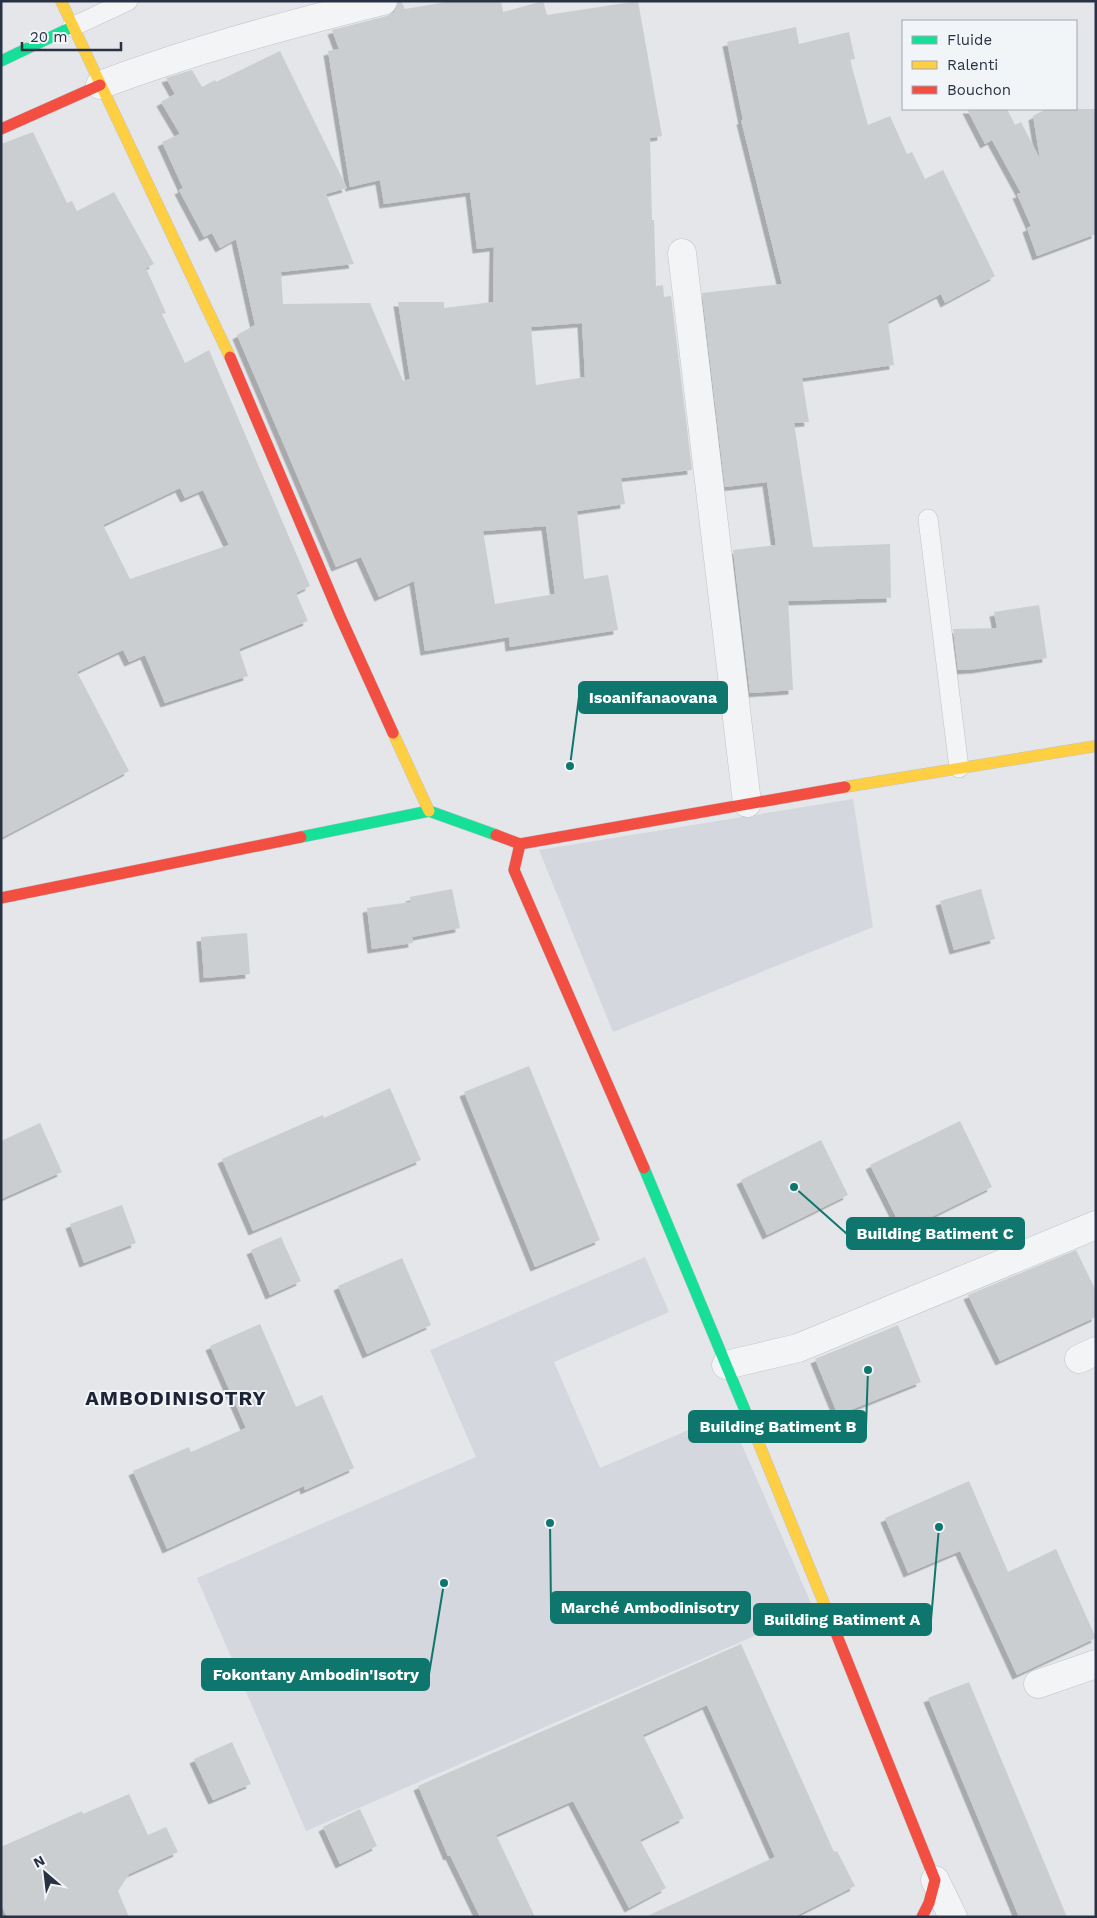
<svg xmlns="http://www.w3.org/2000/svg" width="1097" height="1918" viewBox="0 0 1097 1918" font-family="'Work Sans',sans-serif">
<defs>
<filter id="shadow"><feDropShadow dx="-4.5" dy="4.5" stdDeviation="0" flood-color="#0004"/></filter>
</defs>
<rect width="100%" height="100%" fill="#e4e6e9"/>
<path fill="#d4d7de" d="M 853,799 L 873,927 L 613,1032 L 539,850 Z
M 645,1257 L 669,1312 L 554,1362 L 600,1468 L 728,1413 L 814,1610 L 306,1831 L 197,1578 L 476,1457 L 430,1350 Z"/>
<path fill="#cbced1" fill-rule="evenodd" filter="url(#shadow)" d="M 398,1 L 401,1 L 405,9 L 452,1 L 501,1 L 503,12 L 543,1 L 547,15 L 638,1 L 662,136 L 650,138 L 652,220 L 654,220 L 656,286 L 663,285 L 664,297 L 671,296 L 692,470 L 621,478 L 625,504 L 577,511 L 584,579 L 608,575 L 618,630 L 510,647 L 509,637 L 425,651 L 414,581 L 379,597 L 361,557 L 336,567 L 237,335 L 255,325 L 236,239 L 220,248 L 212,233 L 204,237 L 179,190 L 183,188 L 162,142 L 180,134 L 161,102 L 175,94 L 166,78 L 192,70 L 202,87 L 215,80 L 216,82 L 280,51 L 347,188 L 326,194 L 354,264 L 281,272 L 283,304 L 370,303 L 403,381 L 410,379 L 398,302 L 444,302 L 444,308 L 493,302 L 494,247 L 477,249 L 470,192 L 384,204 L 380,180 L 350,187 L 328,51 L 339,49 L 332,30 L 387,16 L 394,12 ZM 582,323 L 585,377 L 536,385 L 531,327 ZM 546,526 L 555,594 L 495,604 L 483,531 Z
M 796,27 L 799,44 L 849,32 L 855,59 L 850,60 L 868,125 L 890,116 L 907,154 L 912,152 L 925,179 L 943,170 L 995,276 L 945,303 L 941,294 L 888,322 L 894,365 L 802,378 L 809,422 L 794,423 L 813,547 L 890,544 L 891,598 L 788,601 L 793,690 L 750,693 L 733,550 L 776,545 L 767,482 L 725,487 L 702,293 L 782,284 L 741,120 L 743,120 L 727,42 Z
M 967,109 L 1007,109 L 1015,125 L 1021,122 L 1040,159 L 1033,116 L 1046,109 L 1096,109 L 1096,234 L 1037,256 L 1027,228 L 1031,226 L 1017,194 L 1021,193 L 992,140 L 985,144 Z
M 33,132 L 67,203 L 72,201 L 77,211 L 114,192 L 154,264 L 146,268 L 166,313 L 162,314 L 185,363 L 209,350 L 310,586 L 296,593 L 308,621 L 239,649 L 248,676 L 165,703 L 145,655 L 129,662 L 123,650 L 77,672 L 129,771 L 1,838 L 1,144 ZM 180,488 L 185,498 L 203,490 L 229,545 L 130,579 L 103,525 Z
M 1039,605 L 1047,658 L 976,669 L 958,670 L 953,629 L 997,628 L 994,612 Z
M 452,889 L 460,928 L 412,937 L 413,943 L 372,949 L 367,908 L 411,902 L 410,897 Z
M 981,889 L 995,939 L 954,950 L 940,901 Z
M 247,933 L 250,974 L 204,978 L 201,937 Z
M 529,1066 L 600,1240 L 535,1267 L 464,1092 Z
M 390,1088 L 421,1160 L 253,1231 L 222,1159 L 323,1115 L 324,1118 Z
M 960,1121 L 992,1187 L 903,1231 L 870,1165 Z
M 40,1123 L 62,1172 L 1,1199 L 1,1141 Z
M 821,1140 L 848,1195 L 767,1235 L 741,1180 Z
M 122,1205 L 136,1243 L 84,1263 L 70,1224 Z
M 281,1237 L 301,1281 L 270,1295 L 251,1250 Z
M 1076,1250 L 1096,1291 L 1096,1317 L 1000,1361 L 968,1295 Z
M 402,1258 L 431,1325 L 367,1354 L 338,1286 Z
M 260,1324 L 296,1407 L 322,1395 L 354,1468 L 305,1490 L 304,1486 L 167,1549 L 133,1471 L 189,1447 L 191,1452 L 246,1428 L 210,1346 Z
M 898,1325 L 921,1382 L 838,1415 L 815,1359 Z
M 969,1481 L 1008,1572 L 1056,1549 L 1096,1638 L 1017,1675 L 960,1551 L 908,1573 L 885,1518 Z
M 741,1644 L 834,1852 L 837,1851 L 855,1886 L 794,1917 L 645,1917 L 775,1857 L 707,1705 L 643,1735 L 684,1818 L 640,1840 L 666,1888 L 629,1908 L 573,1801 L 496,1835 L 535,1917 L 480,1917 L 450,1855 L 448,1856 L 418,1786 Z
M 969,1682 L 1067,1917 L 1019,1917 L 928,1698 Z
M 232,1742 L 251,1784 L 213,1800 L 194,1759 Z
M 129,1794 L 148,1835 L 166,1827 L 178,1852 L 129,1874 L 118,1891 L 129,1917 L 7,1917 L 1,1904 L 1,1847 L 82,1811 L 83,1814 Z
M 360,1809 L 377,1846 L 340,1864 L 323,1827 Z"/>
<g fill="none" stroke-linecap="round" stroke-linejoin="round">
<g stroke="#c1c3c7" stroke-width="20">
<path id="lane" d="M 72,27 L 128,1
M 928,519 L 959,768"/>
</g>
<g stroke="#c1c3c7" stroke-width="29">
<path id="street" d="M 100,85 C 193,50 287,25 383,1
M 682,253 L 747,803
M 1079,1359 L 1096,1351
M 726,1365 L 798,1348 L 1096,1225
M 1038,1684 L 1096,1664
M 935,1880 L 953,1917"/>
</g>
<g stroke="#c1c3c7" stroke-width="12">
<path id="fast" d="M 1,61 L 72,27
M 301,837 L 429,811 L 496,835
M 644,1168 L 757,1439"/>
</g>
<g stroke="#c1c3c7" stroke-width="12">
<path id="slow" d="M 61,1 L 230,357
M 393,733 L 429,811
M 845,787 L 1096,746
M 757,1439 L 832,1623"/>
</g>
<g stroke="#c1c3c7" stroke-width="12">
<path id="jam" d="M 1,129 L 100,85
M 230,357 L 340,616 L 393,733
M 496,835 L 520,844 L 845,787
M 520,844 L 514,870 L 644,1168
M 1,898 L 301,837
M 832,1623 L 935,1880 L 929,1903 L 922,1917"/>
</g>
<use href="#lane" stroke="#f3f4f6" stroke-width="19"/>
<use href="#street" stroke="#f3f4f6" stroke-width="28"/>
<use href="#fast" stroke="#16e098" stroke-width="11"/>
<use href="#slow" stroke="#ffcf43" stroke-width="11"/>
<use href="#jam" stroke="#f24e42" stroke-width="11"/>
</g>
<g text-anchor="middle" stroke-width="4" stroke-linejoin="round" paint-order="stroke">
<g font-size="20" font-weight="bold" letter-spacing="1" fill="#1b2335" stroke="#f2f5f8">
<text x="176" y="1405">AMBODINISOTRY</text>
</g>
</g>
<path fill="none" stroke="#0f766e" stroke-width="2" d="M570 766L579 697M794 1187L847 1234M868 1370L866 1427M550 1523L551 1608M939 1527L931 1620M444 1583L429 1674"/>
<g fill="#0f766e" stroke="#f2f5f8" stroke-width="2">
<circle cx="570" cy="766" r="5"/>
<circle cx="794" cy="1187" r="5"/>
<circle cx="868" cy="1370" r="5"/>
<circle cx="550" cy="1523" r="5"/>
<circle cx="939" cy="1527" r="5"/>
<circle cx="444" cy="1583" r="5"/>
</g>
<g fill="#0f766e" stroke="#0f766e" stroke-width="2">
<rect x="579" y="682" width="148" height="31" rx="5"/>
<rect x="847" y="1218" width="177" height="31" rx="5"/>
<rect x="689" y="1411" width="177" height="31" rx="5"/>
<rect x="551" y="1592" width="199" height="31" rx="5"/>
<rect x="754" y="1604" width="177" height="31" rx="5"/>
<rect x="202" y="1659" width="227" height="31" rx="5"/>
</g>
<g font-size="16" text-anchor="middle" font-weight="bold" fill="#fff">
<text x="653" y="703">Isoanifanaovana</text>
<text x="935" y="1239">Building Batiment C</text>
<text x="778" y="1432">Building Batiment B</text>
<text x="650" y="1613">Marché Ambodinisotry</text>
<text x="842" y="1625">Building Batiment A</text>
<text x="316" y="1680">Fokontany Ambodin'Isotry</text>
</g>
<rect width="1097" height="1918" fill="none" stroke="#293244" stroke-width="5"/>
<rect x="902" y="20" width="175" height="90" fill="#f2f5f8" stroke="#a2a7b0"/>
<rect x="912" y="36" width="25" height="8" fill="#16e098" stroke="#a2a7b0"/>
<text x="947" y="45" font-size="15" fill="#293244">Fluide</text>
<rect x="912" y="61" width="25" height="8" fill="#ffcf43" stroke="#a2a7b0"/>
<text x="947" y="70" font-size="15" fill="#293244">Ralenti</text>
<rect x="912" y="86" width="25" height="8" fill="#f24e42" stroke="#a2a7b0"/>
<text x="947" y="95" font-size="15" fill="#293244">Bouchon</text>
<g transform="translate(45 1873) rotate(332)" stroke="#f2f5f8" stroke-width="4" paint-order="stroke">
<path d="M0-4L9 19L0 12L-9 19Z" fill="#293244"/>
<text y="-8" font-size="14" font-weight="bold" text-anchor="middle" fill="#293244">N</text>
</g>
<path d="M22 42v8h99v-8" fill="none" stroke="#293244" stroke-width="2.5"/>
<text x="30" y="42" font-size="15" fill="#293244" stroke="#f2f5f8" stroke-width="4" paint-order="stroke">20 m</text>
</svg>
